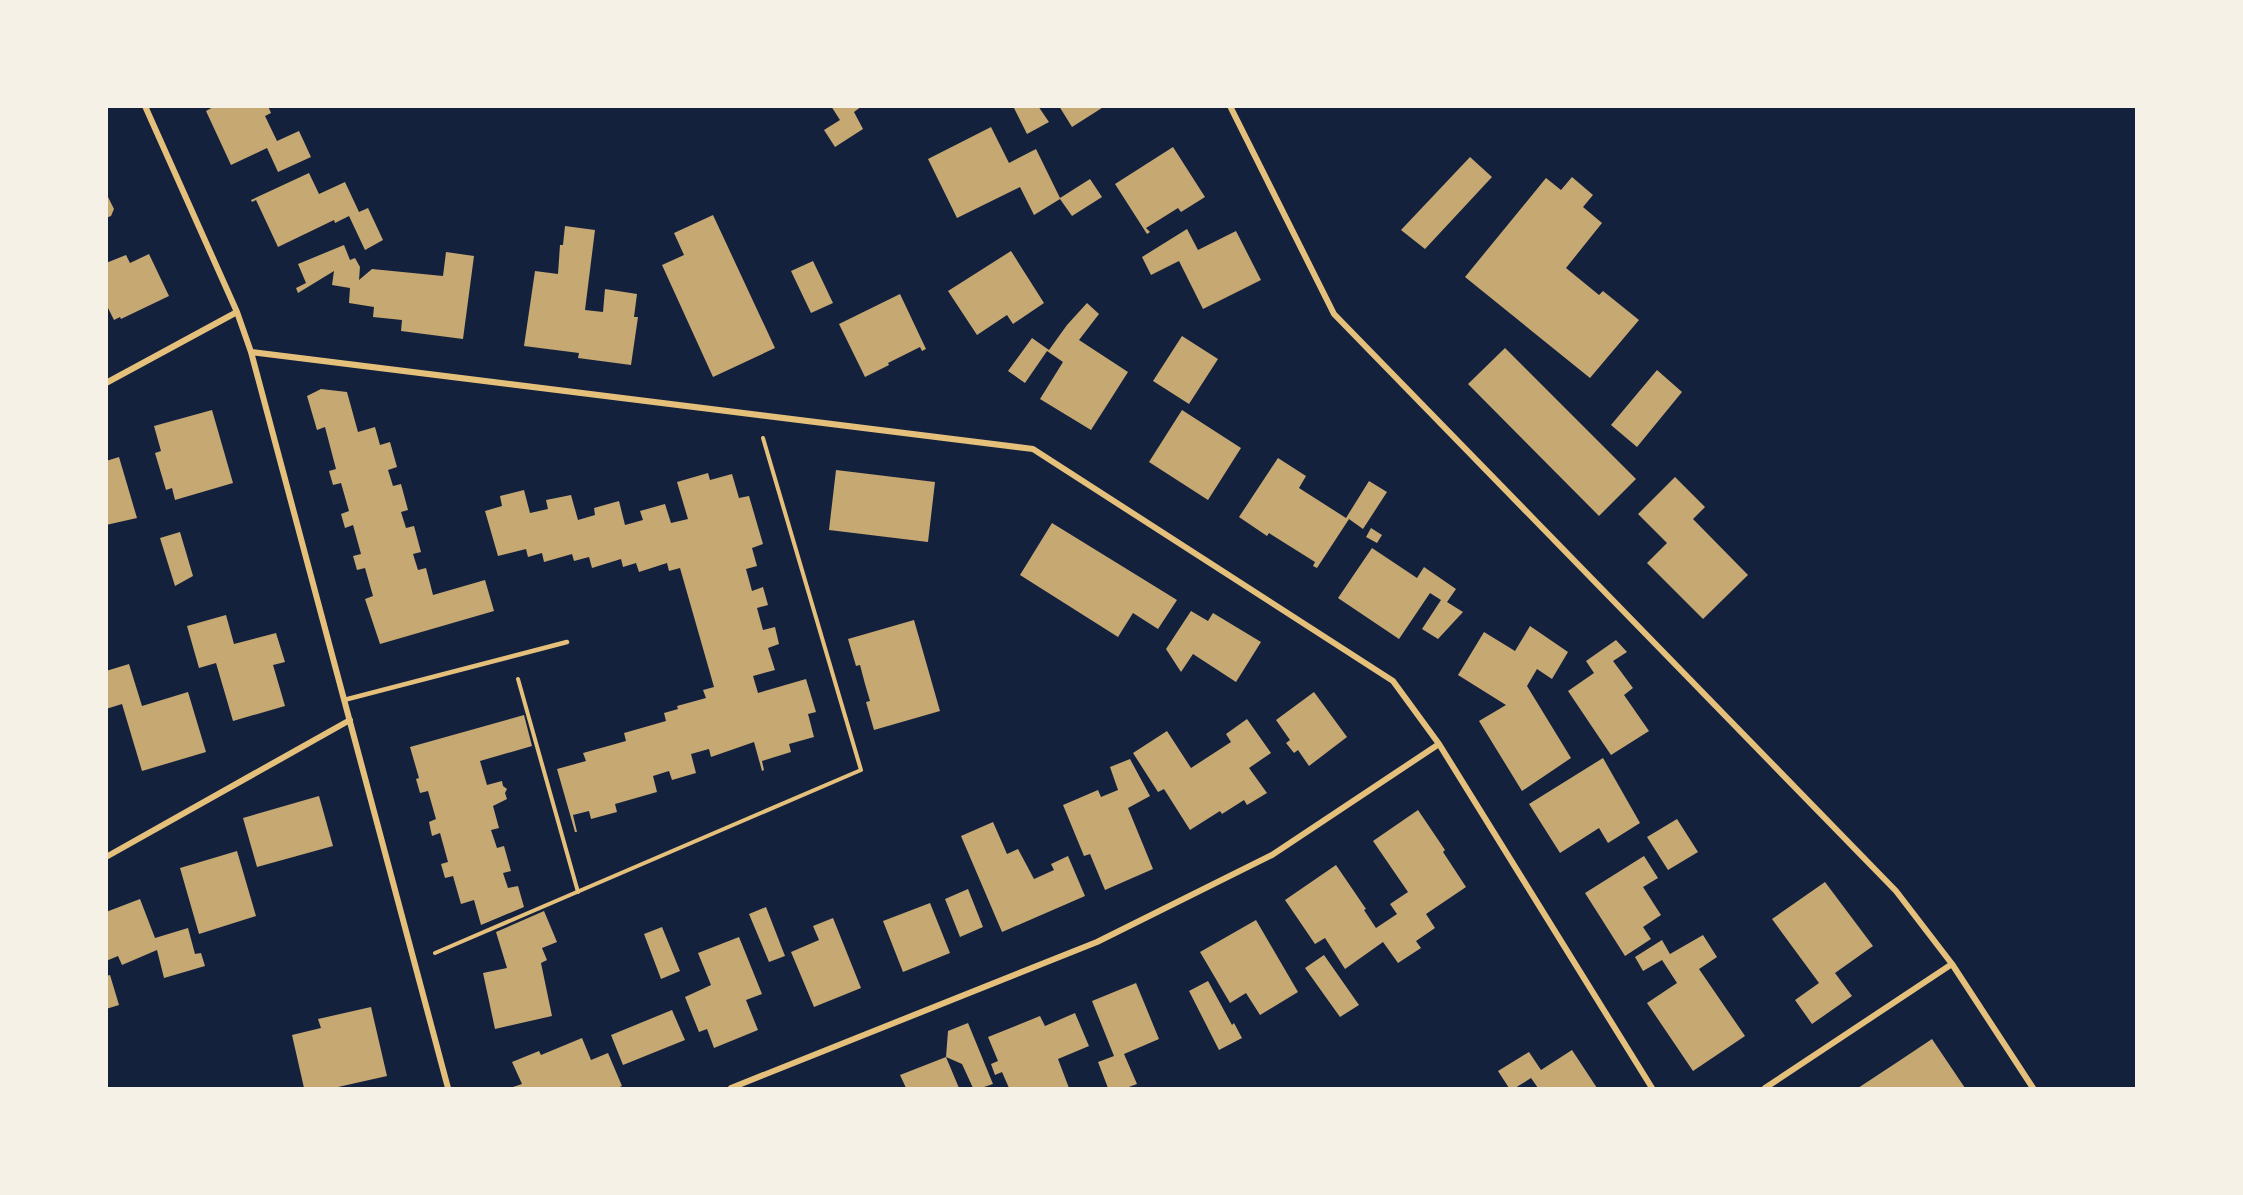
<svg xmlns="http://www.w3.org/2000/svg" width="2243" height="1195" viewBox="0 0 2243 1195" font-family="'Nunito Sans',sans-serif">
<rect width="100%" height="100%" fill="#14213d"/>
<path fill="#c6a872" d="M 215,106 L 268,106 L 271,113 L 265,116 L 277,141 L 299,131 L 311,157 L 278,172 L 267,148 L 231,165 L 206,111 Z
M 831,106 L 862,106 L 854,112 L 863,129 L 835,147 L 824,130 L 840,120 Z
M 1013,106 L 1038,106 L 1049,122 L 1027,134 Z
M 1059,106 L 1105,106 L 1072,127 Z
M 991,127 L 1009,163 L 1036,149 L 1060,198 L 1090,179 L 1102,197 L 1072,216 L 1060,199 L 1034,215 L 1020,187 L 957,218 L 928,159 Z
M 1173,147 L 1205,197 L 1181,212 L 1178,208 L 1146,228 L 1150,232 L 1147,234 L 1115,184 Z
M 1470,157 L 1492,177 L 1425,249 L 1401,230 Z
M 309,173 L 319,194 L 345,182 L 359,212 L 368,208 L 383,240 L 365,250 L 349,216 L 335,223 L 334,220 L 278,247 L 256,200 L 252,202 L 251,200 Z
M 1572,177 L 1593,195 L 1583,207 L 1602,223 L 1566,268 L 1599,295 L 1603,291 L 1639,320 L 1590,378 L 1465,277 L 1546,178 L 1561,190 Z
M 106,193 L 114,209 L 111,216 L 106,218 Z
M 713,215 L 775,348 L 713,377 L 662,265 L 684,255 L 674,233 Z
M 565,226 L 595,230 L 585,310 L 603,312 L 605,289 L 637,294 L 634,317 L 638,317 L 631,365 L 578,358 L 579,353 L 524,346 L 535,271 L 558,274 L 560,245 L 563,245 Z
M 1187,229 L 1198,250 L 1236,231 L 1261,280 L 1203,309 L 1179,261 L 1151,275 L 1142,257 Z
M 344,245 L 350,260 L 355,258 L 360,267 L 359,280 L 372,269 L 443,276 L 446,252 L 474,256 L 463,339 L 401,331 L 402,320 L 373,317 L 374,307 L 349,303 L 350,288 L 332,285 L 334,271 L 298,293 L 296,288 L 306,283 L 298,264 Z
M 1011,251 L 1044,303 L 1013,324 L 1007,315 L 977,335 L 948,291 Z
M 149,254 L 169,296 L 121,319 L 120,317 L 114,320 L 106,304 L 106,263 L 126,255 L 130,263 Z
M 813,261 L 833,303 L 811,313 L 791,271 Z
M 900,294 L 926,349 L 922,351 L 920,347 L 888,363 L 889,365 L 865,377 L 839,324 Z
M 1087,303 L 1099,314 L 1079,340 L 1128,372 L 1091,430 L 1040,399 L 1063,362 L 1047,351 L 1025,383 L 1008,371 L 1032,338 L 1049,350 L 1067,325 Z
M 1182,336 L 1218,359 L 1189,404 L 1153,381 Z
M 1505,348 L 1636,479 L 1599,516 L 1468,384 Z
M 1657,370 L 1682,392 L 1637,447 L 1611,425 Z
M 321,389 L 347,392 L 358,432 L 375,427 L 380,445 L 390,442 L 397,467 L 388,470 L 393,486 L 401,484 L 408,510 L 401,512 L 406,528 L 414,526 L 421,552 L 413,554 L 418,570 L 426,568 L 433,595 L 485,580 L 494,611 L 380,644 L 365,599 L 373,596 L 365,568 L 357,570 L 353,556 L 361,554 L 353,525 L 345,528 L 341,514 L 349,511 L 341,483 L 333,485 L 329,471 L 336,469 L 325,427 L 317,430 L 307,396 Z
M 212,410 L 233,483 L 175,500 L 172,488 L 166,490 L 155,453 L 161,451 L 154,426 Z
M 1182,410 L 1241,448 L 1208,500 L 1149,462 Z
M 119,457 L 137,518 L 106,525 L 106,461 Z
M 1278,458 L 1306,476 L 1299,488 L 1346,518 L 1369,481 L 1387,492 L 1363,529 L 1349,519 L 1317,568 L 1313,566 L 1315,562 L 1269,533 L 1267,536 L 1239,517 Z
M 836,470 L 935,482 L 928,542 L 829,530 Z
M 708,473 L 710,480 L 732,474 L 739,498 L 749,496 L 763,544 L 752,548 L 757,566 L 746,569 L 752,591 L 763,587 L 768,605 L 757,608 L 763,630 L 775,627 L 779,644 L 768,648 L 775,670 L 753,676 L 758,693 L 806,679 L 816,712 L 808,714 L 814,737 L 789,744 L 791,752 L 762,761 L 764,770 L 762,771 L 754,742 L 711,757 L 709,749 L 691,754 L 696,773 L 672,780 L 669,771 L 653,776 L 657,792 L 615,804 L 617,812 L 591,819 L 589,811 L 573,815 L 577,832 L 575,832 L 557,769 L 586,761 L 583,753 L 626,741 L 624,733 L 666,721 L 664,713 L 678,709 L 677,706 L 706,698 L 703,690 L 714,687 L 680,568 L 669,571 L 667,563 L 639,572 L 636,563 L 623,567 L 621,559 L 592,568 L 589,557 L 574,561 L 572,554 L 544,562 L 542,553 L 528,557 L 526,549 L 498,556 L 485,511 L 502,506 L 500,496 L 524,490 L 530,513 L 548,509 L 546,500 L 571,495 L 578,520 L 595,515 L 594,508 L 619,501 L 625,525 L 643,520 L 640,511 L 665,504 L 671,523 L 688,519 L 677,482 Z
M 1675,477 L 1705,507 L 1693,519 L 1748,575 L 1703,619 L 1647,563 L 1667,543 L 1638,514 Z
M 1052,523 L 1177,600 L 1158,629 L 1133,613 L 1118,637 L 1020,575 Z
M 1371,528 L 1382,535 L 1377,543 L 1366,537 Z
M 180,532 L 193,576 L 175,586 L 160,538 Z
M 1372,548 L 1417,578 L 1424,567 L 1456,589 L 1447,602 L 1463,612 L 1438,639 L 1422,629 L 1441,600 L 1430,593 L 1399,639 L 1338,598 Z
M 1191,611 L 1208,621 L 1213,613 L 1261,642 L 1236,682 L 1193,654 L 1181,672 L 1166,649 Z
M 226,615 L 234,644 L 276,633 L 285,662 L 273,665 L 285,706 L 233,721 L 216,663 L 199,668 L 187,626 Z
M 914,620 L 940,711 L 874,730 L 866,702 L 870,701 L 865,684 L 860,665 L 856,666 L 848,639 Z
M 1530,626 L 1568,652 L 1552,679 L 1537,669 L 1527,686 L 1571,758 L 1522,791 L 1479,721 L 1506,705 L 1458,675 L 1484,632 L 1515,651 Z
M 1616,640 L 1627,652 L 1613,661 L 1633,688 L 1624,695 L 1649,731 L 1611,755 L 1568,691 L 1594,673 L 1586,661 Z
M 129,664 L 142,706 L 188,692 L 206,752 L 142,771 L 122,704 L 106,709 L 106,671 Z
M 1314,692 L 1347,737 L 1309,766 L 1298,750 L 1294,753 L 1286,743 L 1290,740 L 1276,720 Z
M 524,715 L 532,746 L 480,761 L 487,785 L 502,781 L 503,786 L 507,789 L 505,793 L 507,799 L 493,806 L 499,828 L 491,830 L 497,848 L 504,846 L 511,871 L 503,873 L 508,888 L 518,886 L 524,907 L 481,925 L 474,900 L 461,904 L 453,876 L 445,878 L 441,864 L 448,862 L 440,833 L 432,836 L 429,822 L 436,819 L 428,791 L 420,793 L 416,779 L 419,778 L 410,747 Z
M 1247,719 L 1271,753 L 1249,768 L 1267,793 L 1247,805 L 1244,800 L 1222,814 L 1220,811 L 1190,830 L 1164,789 L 1158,792 L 1133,753 L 1167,731 L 1191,768 L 1231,742 L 1226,734 Z
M 1603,758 L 1640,823 L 1608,843 L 1599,828 L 1560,853 L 1529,804 Z
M 1130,759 L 1150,796 L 1128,808 L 1153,869 L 1105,890 L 1090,854 L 1084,856 L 1063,805 L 1098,790 L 1101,797 L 1118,790 L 1110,767 Z
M 319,796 L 333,846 L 257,867 L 243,818 Z
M 1418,810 L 1445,850 L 1443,852 L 1466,887 L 1426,914 L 1435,928 L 1416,941 L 1421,948 L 1398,963 L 1383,942 L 1345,969 L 1325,938 L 1315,944 L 1285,900 L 1336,865 L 1366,909 L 1364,910 L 1376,928 L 1397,914 L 1390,904 L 1408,892 L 1373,841 Z
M 1677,819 L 1698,852 L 1668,870 L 1647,837 Z
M 993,822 L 1007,854 L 1018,849 L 1034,879 L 1054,870 L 1051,864 L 1068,856 L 1085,896 L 1002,932 L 961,836 Z
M 237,851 L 256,916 L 199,934 L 180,868 Z
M 1644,856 L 1658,878 L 1643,887 L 1661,915 L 1643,927 L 1651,939 L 1625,956 L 1585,893 Z
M 1825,882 L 1873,946 L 1835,973 L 1852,996 L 1812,1024 L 1795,1000 L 1819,983 L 1772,919 Z
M 968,889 L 983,927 L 960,937 L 945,899 Z
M 140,899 L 155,938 L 188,928 L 195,954 L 201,953 L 205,966 L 164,978 L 157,950 L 122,965 L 118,956 L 106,961 L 106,912 Z
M 930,903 L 950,953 L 903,972 L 883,921 Z
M 766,907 L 785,956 L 769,962 L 749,914 Z
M 544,911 L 557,942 L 542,948 L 547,960 L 541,963 L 552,1016 L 495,1029 L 483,973 L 507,968 L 496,932 Z
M 833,918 L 861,988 L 814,1007 L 791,952 L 819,940 L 813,926 Z
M 1256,920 L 1298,992 L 1260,1015 L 1246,993 L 1230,1003 L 1200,952 Z
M 662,927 L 680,971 L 661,979 L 644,934 Z
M 1703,935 L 1717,957 L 1699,969 L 1745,1036 L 1693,1071 L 1647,1003 L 1677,983 L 1662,960 L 1643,971 L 1635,957 L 1662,940 L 1670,954 Z
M 739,937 L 762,994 L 746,1000 L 758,1030 L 714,1048 L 707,1029 L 699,1032 L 685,997 L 711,985 L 698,953 Z
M 1324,955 L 1359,1005 L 1340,1017 L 1305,968 Z
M 110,975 L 119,1005 L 106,1009 L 106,976 Z
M 1208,981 L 1232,1025 L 1234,1023 L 1242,1038 L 1219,1050 L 1189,991 Z
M 1136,983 L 1159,1039 L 1124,1054 L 1137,1084 L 1126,1088 L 1108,1088 L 1098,1062 L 1114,1056 L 1092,1001 Z
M 371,1007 L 387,1076 L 338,1087 L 338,1088 L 304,1088 L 292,1035 L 321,1028 L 318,1019 Z
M 672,1010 L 685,1040 L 623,1065 L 611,1035 Z
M 1075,1013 L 1089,1046 L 1058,1059 L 1069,1088 L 1009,1088 L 1002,1072 L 995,1075 L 991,1064 L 998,1061 L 988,1037 L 1040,1016 L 1045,1026 Z
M 968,1023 L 993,1084 L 981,1088 L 973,1088 L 962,1064 L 946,1057 L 948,1031 Z
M 582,1038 L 591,1060 L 608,1053 L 622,1086 L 617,1088 L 510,1088 L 522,1084 L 512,1062 L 539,1051 L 541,1055 Z
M 1932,1039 L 1965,1088 L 1858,1088 L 1896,1063 Z
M 1572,1050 L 1597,1088 L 1538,1088 L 1531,1078 L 1515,1088 L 1509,1088 L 1498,1071 L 1529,1052 L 1541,1070 Z
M 946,1057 L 959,1088 L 906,1088 L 900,1075 Z"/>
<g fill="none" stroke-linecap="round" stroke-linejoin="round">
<path stroke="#e5c07b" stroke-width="4" d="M 518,679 L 578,892
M 435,953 L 861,770 L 763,438"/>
<path stroke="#e5c07b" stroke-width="4.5" d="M 344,700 L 567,642"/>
<path stroke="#e5c07b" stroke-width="6" d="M 145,106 L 237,312 L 251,352 L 448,1088
M 1230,106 L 1334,314 L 1896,891 L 1952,964 L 2033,1088
M 251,352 L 1033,449 L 1393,681 L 1439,744 L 1652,1088
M 106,383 L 237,312
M 106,857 L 350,720
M 731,1088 L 1097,942 L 1272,855 L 1439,744
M 1765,1088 L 1952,964"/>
</g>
<rect width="2243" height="1195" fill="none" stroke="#f6f1e7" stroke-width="216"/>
</svg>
